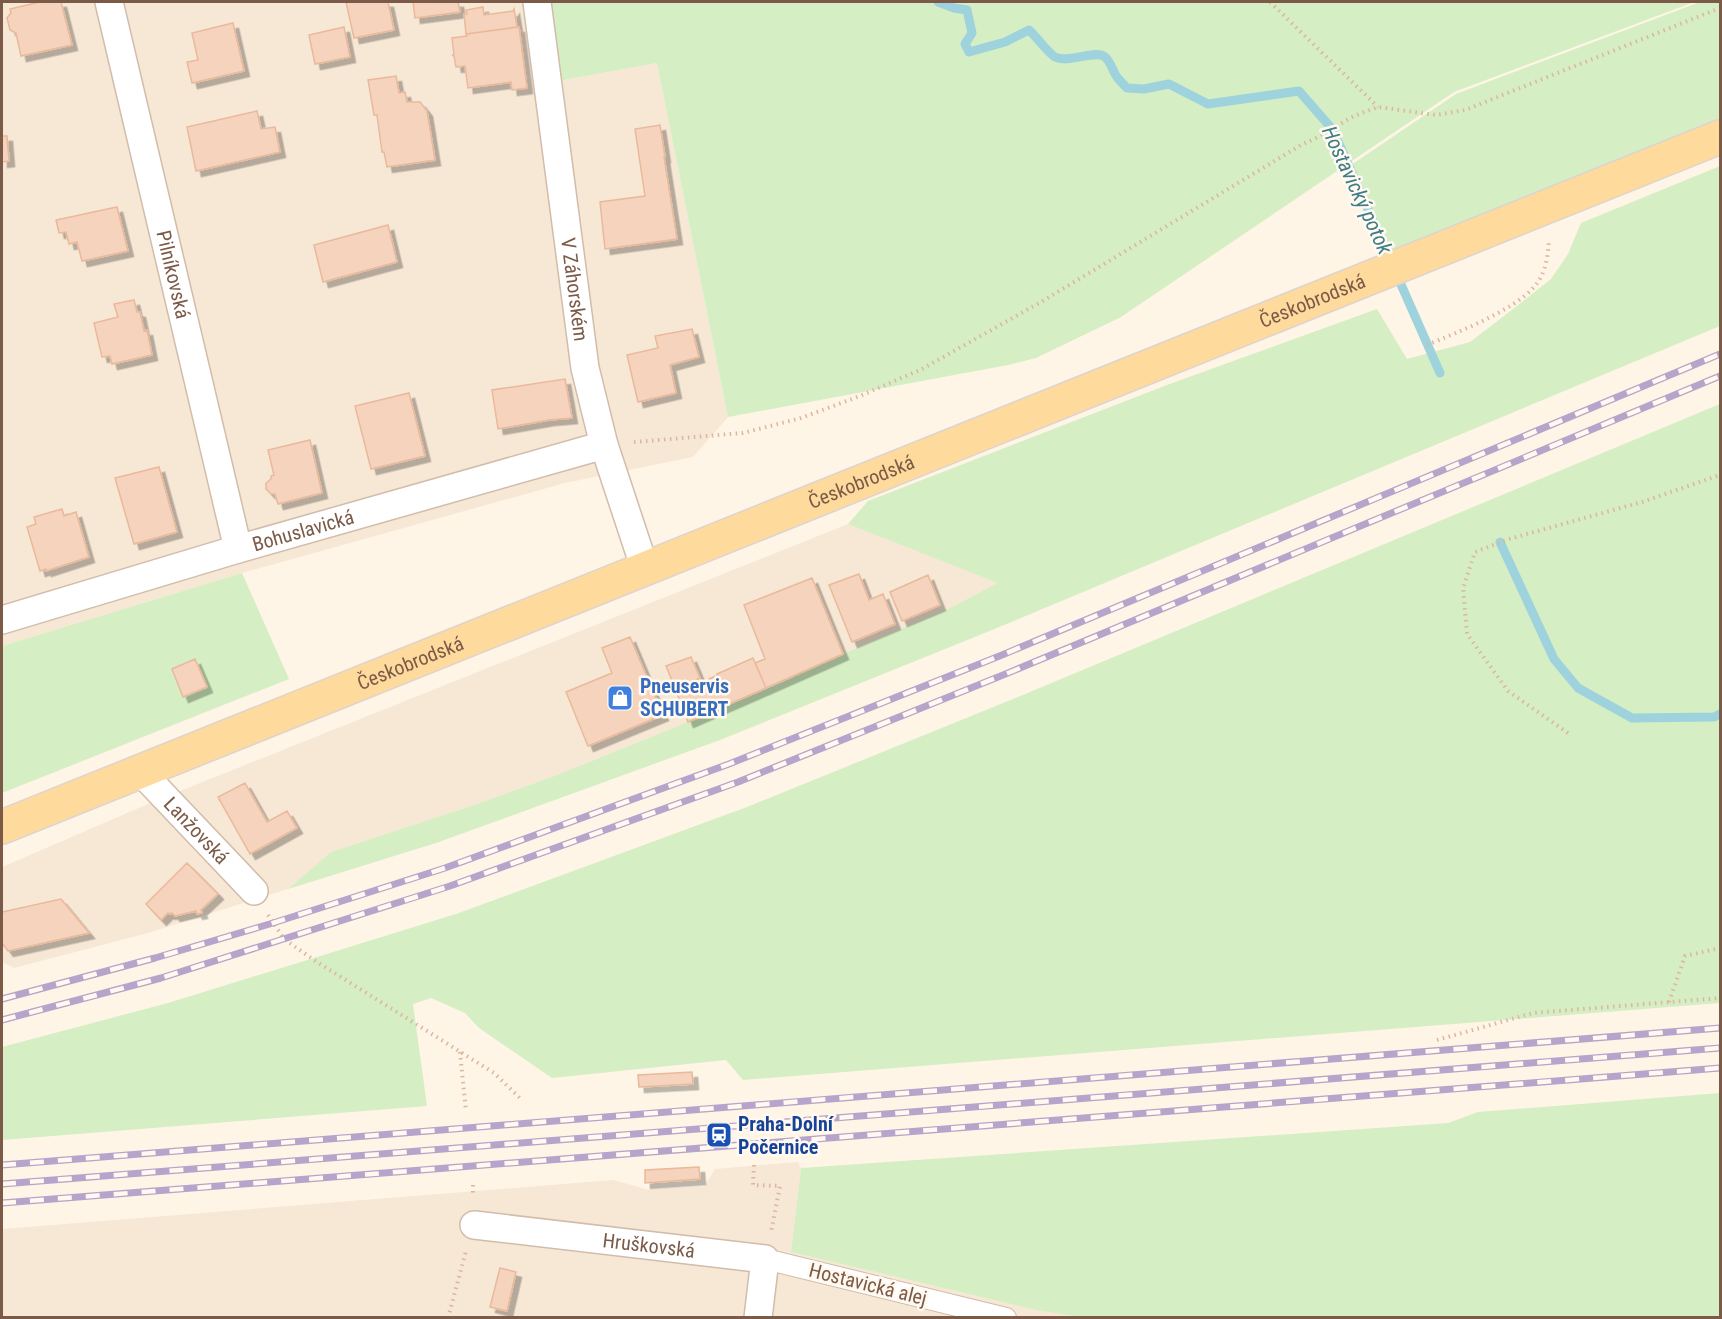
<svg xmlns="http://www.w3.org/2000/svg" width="1722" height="1319" viewBox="0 0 1722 1319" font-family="'Roboto Condensed',sans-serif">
<defs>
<filter id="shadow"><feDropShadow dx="5.5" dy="5.5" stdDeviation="0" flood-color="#0004"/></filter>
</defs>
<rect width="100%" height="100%" fill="#fef5e7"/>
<path fill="#f7e7d5" d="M 2,2 L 545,2 L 554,82 L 657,63 L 728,417 L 693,457 L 565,483 L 242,573 L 2,646 Z
M 848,524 L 999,583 L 950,608 L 794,675 L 794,676 L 688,722 L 557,775 L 477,804 L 331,852 L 288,889 L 148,933 L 14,968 L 2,962 L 2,867 L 155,801 Z
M 798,1162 L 801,1168 L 791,1252 L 1036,1310 L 1079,1317 L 2,1318 L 2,1229 L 613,1180 L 649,1190 L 705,1186 L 715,1169 Z"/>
<path fill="#d5eec3" d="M 540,2 L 1694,2 L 1454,92 L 1121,317 L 1036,358 L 1008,365 L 728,417 L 657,63 L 553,82 Z
M 1700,2 L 1720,2 L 1720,131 L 1396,262 L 1351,165 L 1456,94 Z
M 1720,166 L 1720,326 L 992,630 L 720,740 L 436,843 L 288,889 L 331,852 L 477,804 L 557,775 L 688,722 L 794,677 L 794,675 L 950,608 L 998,583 L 848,524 L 868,501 L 1167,385 L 1377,309 L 1407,359 L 1470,342 L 1517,306 L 1551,279 L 1568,254 L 1581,223 Z
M 1720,404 L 1720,1003 L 743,1080 L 726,1060 L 552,1078 L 479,1028 L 465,1013 L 431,998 L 413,1004 L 427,1106 L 2,1140 L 2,1047 L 168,1003 L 456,914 L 747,807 L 1018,697 Z
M 242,573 L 289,679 L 2,793 L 2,646 Z
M 1720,1093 L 1720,1317 L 1079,1317 L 1036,1310 L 791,1252 L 801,1168 L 1448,1123 L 1478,1112 Z"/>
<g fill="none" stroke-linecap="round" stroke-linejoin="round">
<path stroke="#9ed3dd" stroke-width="9" d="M 938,2 L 954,8 L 967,10 L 972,33 L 965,44 L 969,52 L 1005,42 L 1029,30 C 1037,37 1047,52 1055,57 C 1069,64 1095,49 1105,57 C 1111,62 1113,72 1117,77 C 1120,81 1124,85 1127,88 L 1144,89 L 1169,84 L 1208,104 L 1299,91 L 1333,130 L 1440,373
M 1500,542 L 1554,659 L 1578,688 L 1632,718 L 1714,717 L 1720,714"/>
</g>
<path fill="#f6d3bc" stroke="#eab99b" stroke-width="1.5" filter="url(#shadow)" d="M 40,2 L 61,2 L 72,45 L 21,56 L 16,33 L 10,30 L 7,18 L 11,13 L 10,9 Z
M 346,2 L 388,2 L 394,30 L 354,38 Z
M 413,2 L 458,2 L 460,12 L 415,18 Z
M 483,7 L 484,15 L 513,11 L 514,9 L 517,27 L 466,34 L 464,14 L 467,14 L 466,10 Z
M 233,23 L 244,71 L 192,83 L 187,62 L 198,60 L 192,33 Z
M 344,27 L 350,57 L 315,64 L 309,35 Z
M 519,27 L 527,88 L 512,90 L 511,82 L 468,88 L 465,66 L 456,67 L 454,56 L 452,55 L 454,55 L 452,38 L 467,36 L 466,34 Z
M 396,76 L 399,93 L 405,92 L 407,102 L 420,102 L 427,111 L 435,160 L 387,167 L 384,152 L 382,152 L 377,115 L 374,115 L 368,80 Z
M 257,111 L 261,129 L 275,127 L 280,152 L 196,171 L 187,127 Z
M 660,125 L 665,157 L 664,157 L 677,239 L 605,249 L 600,202 L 645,196 L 635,129 Z
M 2,136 L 7,136 L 9,161 L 2,162 Z
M 117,207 L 128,251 L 82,261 L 77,242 L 69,244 L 66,232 L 59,233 L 56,220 Z
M 388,225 L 397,262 L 323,282 L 314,245 Z
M 134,300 L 137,312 L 140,312 L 144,331 L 147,330 L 152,355 L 112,364 L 110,356 L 102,357 L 94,323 L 118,317 L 114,304 Z
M 692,329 L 699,357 L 670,365 L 676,393 L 638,402 L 627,355 L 658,348 L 655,336 Z
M 565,379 L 572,418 L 549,420 L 498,429 L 492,390 Z
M 409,393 L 425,456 L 371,469 L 355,406 Z
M 310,440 L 322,493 L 278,504 L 275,494 L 271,494 L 266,489 L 266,483 L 271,479 L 271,476 L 274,475 L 268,450 Z
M 159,467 L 177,532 L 134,544 L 115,478 Z
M 62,509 L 64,516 L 76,512 L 89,557 L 46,571 L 46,569 L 40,571 L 27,527 L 36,524 L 34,517 Z
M 859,574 L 869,600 L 883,594 L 895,624 L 852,642 L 829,585 Z
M 928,575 L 940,605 L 902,621 L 890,592 Z
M 812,578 L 843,654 L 766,688 L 755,663 L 765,659 L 744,605 Z
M 630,637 L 663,715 L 588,746 L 566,692 L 612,673 L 602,648 Z
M 691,657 L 700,678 L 675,688 L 666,666 Z
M 753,658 L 766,688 L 688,722 L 675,688 L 700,678 L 704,690 L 712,687 L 709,679 L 718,675 L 717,674 Z
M 195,659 L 207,687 L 183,697 L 172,669 Z
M 245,783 L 267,822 L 287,811 L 297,828 L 250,854 L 218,797 Z
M 187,863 L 218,894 L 201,910 L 202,913 L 197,914 L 196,911 L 175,916 L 172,913 L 170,914 L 168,913 L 161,920 L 146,904 Z
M 61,899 L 89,933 L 8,951 L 2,943 L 2,912 Z
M 692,1072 L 693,1084 L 639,1087 L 638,1075 Z
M 699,1167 L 700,1179 L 645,1183 L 645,1170 Z
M 500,1268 L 516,1272 L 507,1311 L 490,1307 Z"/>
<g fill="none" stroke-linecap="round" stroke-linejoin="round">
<g stroke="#d2bcab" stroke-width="22">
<path id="pedestrian" d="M 765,1259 L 1006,1318"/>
</g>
<g stroke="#d2bcab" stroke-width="30">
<g id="minor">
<path id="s1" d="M 109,2 L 238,549"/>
<path id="s2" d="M 537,2 L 585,368 L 604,445 L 645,569"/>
<path id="s3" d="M 2,620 L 238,549 L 604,445"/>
<path id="s4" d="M 140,771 L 254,891"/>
<path id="s5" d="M 474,1225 L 765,1259 L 758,1318"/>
</g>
</g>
<g stroke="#ddd4cf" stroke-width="36">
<g id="primary">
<path id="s6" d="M 2,827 L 1720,137"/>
</g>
</g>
<path stroke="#dcb69e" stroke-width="4" stroke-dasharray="1.5 4.5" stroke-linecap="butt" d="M 1270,2 L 1378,107
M 1427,345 C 1458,332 1513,311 1534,287 C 1546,274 1548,256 1549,239
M 634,442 L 743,433 L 801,418 L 860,396 L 922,369 L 1041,302 L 1301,145 L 1316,138 L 1354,116 L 1378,107 L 1436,115 L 1465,110 L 1720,8
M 1568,733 L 1508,691 L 1467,634 L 1463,588 L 1475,552 L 1509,539 L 1642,502 L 1720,475
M 268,915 L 284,939 L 317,962 L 494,1073 L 522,1100
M 1669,1002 L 1685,956 L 1720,948
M 1437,1040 L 1533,1013 L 1720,998
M 460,1052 L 466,1111
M 754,1165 L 753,1185 L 780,1186 L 771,1232
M 473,1185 L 473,1197
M 448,1318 L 466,1251"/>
<use href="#pedestrian" stroke="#fff" stroke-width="20"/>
<use href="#minor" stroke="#fff" stroke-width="27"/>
<use href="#primary" stroke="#ffda9d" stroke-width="33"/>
<g stroke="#b8a3ca" stroke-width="7">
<path id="rail" d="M 2,999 L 155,958 L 273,923 L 445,868 L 729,764 L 1002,655 L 1720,354
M 2,1020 L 161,978 L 450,886 L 738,782 L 1008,673 L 1720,376
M 2,1165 L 1720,1028
M 2,1184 L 1720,1048
M 2,1203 L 1720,1068"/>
</g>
<use href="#rail" stroke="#fff9ef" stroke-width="4.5" stroke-dasharray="14" stroke-linecap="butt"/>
</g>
<defs>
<g id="shop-square" transform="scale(1.35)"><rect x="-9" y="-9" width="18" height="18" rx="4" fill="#3f7fe0" stroke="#fff9ef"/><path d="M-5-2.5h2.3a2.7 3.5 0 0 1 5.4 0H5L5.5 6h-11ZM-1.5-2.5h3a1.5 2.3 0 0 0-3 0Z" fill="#fff"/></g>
<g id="station-square" transform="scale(1.35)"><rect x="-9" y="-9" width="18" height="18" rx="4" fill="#1a4fb4" stroke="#fff9ef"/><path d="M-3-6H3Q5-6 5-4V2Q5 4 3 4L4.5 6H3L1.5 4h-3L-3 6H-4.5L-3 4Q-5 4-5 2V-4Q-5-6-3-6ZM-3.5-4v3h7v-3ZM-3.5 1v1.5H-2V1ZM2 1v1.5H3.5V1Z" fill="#fff"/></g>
</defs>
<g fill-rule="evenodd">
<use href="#shop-square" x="620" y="698"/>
<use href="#station-square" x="719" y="1135"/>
</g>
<g text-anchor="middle" stroke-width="5" stroke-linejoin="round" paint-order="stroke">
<g font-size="20" fill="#7b5a48" stroke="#fff9ef">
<text dy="7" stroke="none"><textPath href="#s1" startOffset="280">Pilníkovská</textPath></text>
<text dy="7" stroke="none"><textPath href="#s2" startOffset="290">V Záhorském</textPath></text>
<text dy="7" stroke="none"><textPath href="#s6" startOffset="1412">Českobrodská</textPath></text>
<text dy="7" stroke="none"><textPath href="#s6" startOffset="926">Českobrodská</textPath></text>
<text dy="7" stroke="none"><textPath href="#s3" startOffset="314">Bohuslavická</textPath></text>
<text dy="7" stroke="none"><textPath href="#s6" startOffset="440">Českobrodská</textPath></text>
<text dy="7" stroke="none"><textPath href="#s4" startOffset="82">Lanžovská</textPath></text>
<text dy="7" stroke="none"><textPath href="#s5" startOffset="176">Hruškovská</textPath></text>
<text transform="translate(868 1284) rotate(14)" y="7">Hostavická alej</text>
</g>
<g font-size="20" font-weight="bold" fill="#366cbe" stroke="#fff9ef" text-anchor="start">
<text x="640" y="693">Pneuservis<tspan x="640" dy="23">SCHUBERT</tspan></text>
</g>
<g font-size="20" font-weight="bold" fill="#164399" stroke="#fff9ef" text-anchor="start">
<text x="738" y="1131">Praha-Dolní<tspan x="738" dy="23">Počernice</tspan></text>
</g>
<g font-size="21" font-style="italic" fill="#3d7c89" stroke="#fff9ef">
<text transform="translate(1357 190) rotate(65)" y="7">Hostavický potok</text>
</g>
</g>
<rect width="1722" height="1319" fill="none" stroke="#7b5a48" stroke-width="6"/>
</svg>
